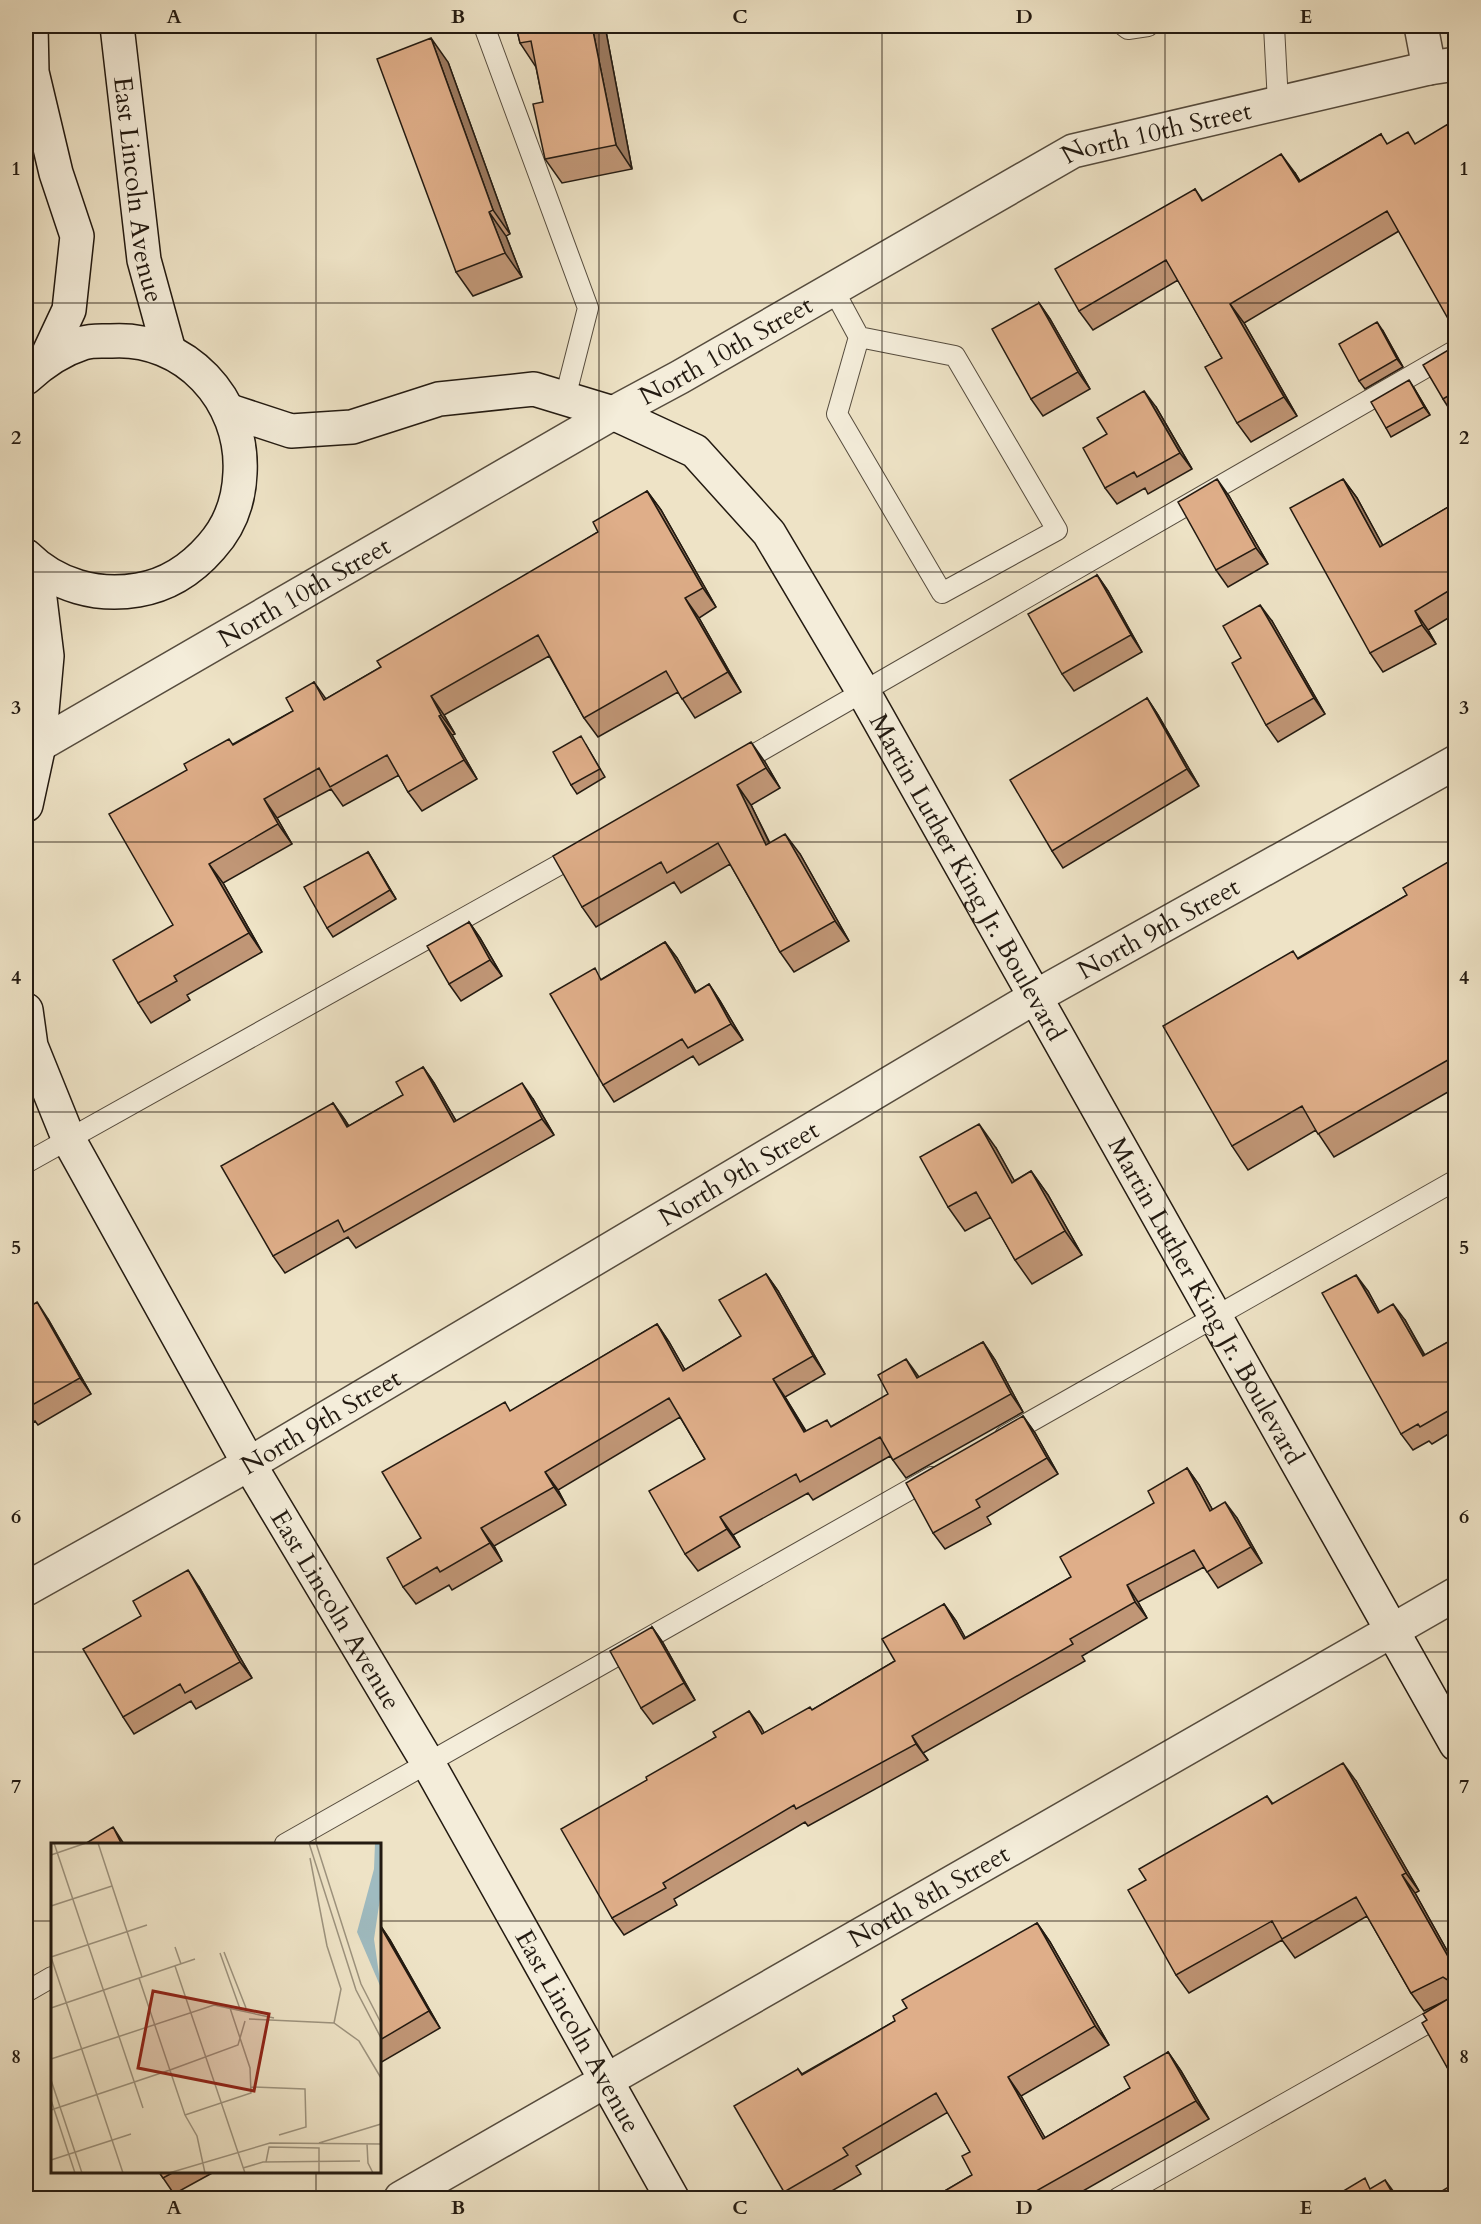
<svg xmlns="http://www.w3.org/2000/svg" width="1481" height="2224" viewBox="0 0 1481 2224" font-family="Cardo,serif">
<rect width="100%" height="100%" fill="#eee3c6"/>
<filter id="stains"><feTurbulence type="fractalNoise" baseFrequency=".00333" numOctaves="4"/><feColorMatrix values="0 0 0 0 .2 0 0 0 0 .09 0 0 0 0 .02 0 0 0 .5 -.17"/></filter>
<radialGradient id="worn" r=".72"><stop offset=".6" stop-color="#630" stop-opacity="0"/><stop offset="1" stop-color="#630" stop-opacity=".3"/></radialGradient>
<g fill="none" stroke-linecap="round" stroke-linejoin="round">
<g stroke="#564c3e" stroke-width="22">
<path id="lane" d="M 484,26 L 588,308 L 565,398
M 1124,26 L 1128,29 L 1148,26
M 1274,26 L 1278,103
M 833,289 L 859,337 L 955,356 L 1057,530 L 942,593 L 837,414 L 859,337
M 736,765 L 1456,350
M 26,1163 L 582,852
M 1005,1436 L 1456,1180
M 285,1844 L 932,1477
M 26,1992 L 52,1977
M 1118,2198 L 1456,2007"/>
</g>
<g stroke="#564c3e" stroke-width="36">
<g id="street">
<path d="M 1421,26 L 1429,68"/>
<path id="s1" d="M 39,745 L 613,413 L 680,377 L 1073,151 L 1429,68 L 1456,64"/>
<path id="s2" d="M 26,1589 L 249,1464 L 1035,997 L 1456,762"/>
<path id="s3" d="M 401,2198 L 1456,1594"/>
</g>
</g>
<g stroke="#231a11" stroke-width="36">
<g id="secondary">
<path d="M 31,26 L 32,72 L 56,173 L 77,236 L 69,310 L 46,359"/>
<path id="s4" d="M 117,26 L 144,260 L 169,351"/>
<path d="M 26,378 C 43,362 61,350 83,343 C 92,340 102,341 111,341 C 185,336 244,400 240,473 C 239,501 230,526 211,547 C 191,570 168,585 138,590 C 98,597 56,586 26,556"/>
<path id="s5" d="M 230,411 L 291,431 L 352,427 L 439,399 L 534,389 L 613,413 L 695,451 L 769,533 L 864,693 L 1456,1744"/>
<path d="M 26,805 L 39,745 L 47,656 L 36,566"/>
<path id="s6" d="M 26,1010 L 31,1046 L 69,1140 L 249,1464 L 428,1763 L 672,2198"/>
</g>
</g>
<use href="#lane" stroke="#f4edda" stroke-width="20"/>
<use href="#street" stroke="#f4edda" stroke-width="33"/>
<use href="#secondary" stroke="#f4edda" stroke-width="33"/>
</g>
<path fill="#c09676" stroke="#231a11" stroke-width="1.5" d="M 516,26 L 605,26 L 632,169 L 562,183 L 545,159 L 543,102 L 536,67 L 520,43 Z
M 448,62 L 510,234 L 506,236 L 522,277 L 473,296 L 456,272 Z
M 1381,134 L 1399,231 L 1244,323 L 1297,416 L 1251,442 L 1237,423 L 1222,358 L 1178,280 L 1093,330 L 1079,311 L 1195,189 L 1203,201 L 1295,173 L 1300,181 Z
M 1039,303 L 1050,319 L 1090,389 L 1043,416 L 1031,399 Z
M 1383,331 L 1403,367 L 1365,389 L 1359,381 Z
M 1455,346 L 1455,418 L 1443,399 Z
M 1414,388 L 1430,415 L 1391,437 L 1386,428 Z
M 1156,407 L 1192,469 L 1148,494 L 1145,488 L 1117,504 L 1105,488 L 1107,434 Z
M 1343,479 L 1357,498 L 1383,546 L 1455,503 L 1455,614 L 1428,630 L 1436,644 L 1383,672 L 1370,653 Z
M 647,491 L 661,510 L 716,607 L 699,618 L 741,692 L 695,718 L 678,692 L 598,737 L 584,718 L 549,656 L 444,715 L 455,734 L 452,735 L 477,779 L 422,811 L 408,792 L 399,775 L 343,806 L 331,789 L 277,818 L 292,844 L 223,883 L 262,952 L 187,995 L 190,1000 L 151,1023 L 138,1003 L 173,925 L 233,744 L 293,711 L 314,682 L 326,699 L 381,667 L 598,532 Z
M 1229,496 L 1268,564 L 1228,587 L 1216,570 Z
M 1097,575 L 1108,591 L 1142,652 L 1074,691 L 1062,674 Z
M 1272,621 L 1325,714 L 1278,742 L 1266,725 L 1241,658 Z
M 1147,698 L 1158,715 L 1199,786 L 1063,868 L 1052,851 Z
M 586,745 L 605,777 L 577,794 L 571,785 Z
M 765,762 L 780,788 L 751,805 L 770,843 L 800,854 L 849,941 L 794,972 L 780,952 L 730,864 L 681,893 L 674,882 L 596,927 L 582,907 Z
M 368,852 L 396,899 L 333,937 L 327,928 Z
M 1455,858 L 1455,1088 L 1334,1157 L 1316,1130 L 1248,1170 L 1232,1146 L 1298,958 L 1407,895 Z
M 469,922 L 480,938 L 502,976 L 461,1001 L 449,984 Z
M 665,942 L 677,958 L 696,992 L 709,984 L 720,1001 L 743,1040 L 699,1065 L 693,1056 L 614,1102 L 603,1085 L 602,979 Z
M 423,1067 L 434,1083 L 456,1121 L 533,1099 L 554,1135 L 356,1248 L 348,1237 L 285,1273 L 273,1256 L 333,1103 L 349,1126 L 403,1095 Z
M 996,1148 L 1014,1181 L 1031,1171 L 1048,1195 L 1082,1255 L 1032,1284 L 1015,1260 L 991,1217 L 965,1231 L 948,1207 Z
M 766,1274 L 778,1291 L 825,1374 L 785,1397 L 806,1431 L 832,1426 L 983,1342 L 995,1360 L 1023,1412 L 906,1478 L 890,1456 L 813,1500 L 808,1493 L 733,1535 L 740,1547 L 698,1571 L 685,1554 L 705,1459 L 680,1417 L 558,1490 L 566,1505 L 494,1546 L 502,1561 L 452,1590 L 449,1585 L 416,1604 L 403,1587 L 511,1411 L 657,1324 L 669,1342 L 685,1370 L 741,1336 Z
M 1368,1291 L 1379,1312 L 1405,1320 L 1425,1355 L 1455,1338 L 1455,1430 L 1432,1444 L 1429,1441 L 1413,1450 L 1401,1434 Z
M 26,1309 L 48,1319 L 91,1394 L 38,1425 L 35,1421 L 26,1426 Z
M 1023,1416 L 1035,1433 L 1058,1474 L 987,1517 L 991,1524 L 945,1549 L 933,1533 Z
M 1187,1468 L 1199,1485 L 1212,1509 L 1237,1518 L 1262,1563 L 1218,1588 L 1204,1567 L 1138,1602 L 1147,1618 L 1082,1656 L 1085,1661 L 923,1753 L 928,1760 L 808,1826 L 805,1822 L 674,1899 L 677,1905 L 624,1935 L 612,1918 L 647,1780 L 716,1737 L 749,1711 L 764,1733 L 812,1710 L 895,1661 L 944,1604 L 956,1621 L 965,1638 L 1071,1577 L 1154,1503 Z
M 199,1587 L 252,1678 L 196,1709 L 191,1701 L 134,1734 L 123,1717 Z
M 652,1627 L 663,1643 L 695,1700 L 653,1724 L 641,1708 Z
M 1356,1781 L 1419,1891 L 1415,1893 L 1455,1965 L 1455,2079 L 1448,2069 L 1427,2020 L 1447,2000 L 1424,2011 L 1411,1993 L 1367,1916 L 1295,1958 L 1282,1940 L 1189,1993 L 1176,1975 L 1146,1880 L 1267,1796 L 1273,1804 Z
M 1037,1923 L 1050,1942 L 1109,2045 L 1021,2096 L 1045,2138 L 1130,2088 L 1168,2052 L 1181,2071 L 1209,2119 L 1069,2199 L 931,2199 L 972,2175 L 970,2152 L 948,2112 L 856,2166 L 861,2174 L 818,2199 L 789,2199 L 784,2192 L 798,2069 L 802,2074 L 895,2021 L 907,2008 Z
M 380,1925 L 390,1940 L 440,2028 L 380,2063 Z
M 159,2172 L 214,2172 L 174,2194 Z"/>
<path fill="#9c7a60" stroke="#231a11" stroke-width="1.5" d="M 592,26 L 605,26 L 632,169 L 616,145 Z
M 431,38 L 448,62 L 510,234 L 493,210 Z
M 1281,154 L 1295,173 L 1312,201 L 1299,182 Z
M 489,212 L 506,236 L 522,277 L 505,253 Z
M 1039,303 L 1050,319 L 1090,389 L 1078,372 Z
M 1230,304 L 1244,323 L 1297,416 L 1284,397 Z
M 1377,322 L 1383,331 L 1403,367 L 1397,359 Z
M 1409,380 L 1414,388 L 1430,415 L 1424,407 Z
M 1144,391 L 1156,407 L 1192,469 L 1180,453 Z
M 1217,479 L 1229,496 L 1268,564 L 1256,548 Z
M 1343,479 L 1357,498 L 1394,566 L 1380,547 Z
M 647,491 L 661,510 L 716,607 L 703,588 Z
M 1097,575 L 1108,591 L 1142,652 L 1131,635 Z
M 685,598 L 699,618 L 741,692 L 728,672 Z
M 1260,605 L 1272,621 L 1325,714 L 1314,698 Z
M 1415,611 L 1428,630 L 1436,644 L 1422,625 Z
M 431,696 L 444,715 L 455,734 L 441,715 Z
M 1147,698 L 1158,715 L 1199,786 L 1187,769 Z
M 439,716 L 452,735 L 477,779 L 464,760 Z
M 751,742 L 765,762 L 780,788 L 766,768 Z
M 737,785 L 751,805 L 780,865 L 766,845 Z
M 264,799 L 277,818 L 292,844 L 278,824 Z
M 785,834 L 800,854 L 849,941 L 835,921 Z
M 368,852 L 373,860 L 396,899 L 390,890 Z
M 209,864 L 223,883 L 262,952 L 249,933 Z
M 469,922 L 480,938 L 502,976 L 490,960 Z
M 665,942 L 677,958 L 706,1009 L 695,993 Z
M 709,984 L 720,1001 L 743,1040 L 731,1024 Z
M 423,1067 L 434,1083 L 466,1138 L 454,1122 Z
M 522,1083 L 533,1099 L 554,1135 L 542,1119 Z
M 333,1103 L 345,1120 L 359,1144 L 347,1127 Z
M 979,1124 L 996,1148 L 1029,1207 L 1012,1183 Z
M 1031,1171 L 1048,1195 L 1082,1255 L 1065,1231 Z
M 766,1274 L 778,1291 L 825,1374 L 813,1356 Z
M 1356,1275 L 1368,1291 L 1389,1329 L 1378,1313 Z
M 37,1302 L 48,1319 L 91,1394 L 80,1378 Z
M 1393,1304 L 1405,1320 L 1434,1373 L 1423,1356 Z
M 657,1324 L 669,1342 L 696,1389 L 683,1371 Z
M 983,1342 L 995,1360 L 1023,1412 L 1011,1394 Z
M 906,1359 L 919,1377 L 930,1396 L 917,1378 Z
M 773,1379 L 785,1397 L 817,1450 L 804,1432 Z
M 1023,1416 L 1035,1433 L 1058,1474 L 1047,1458 Z
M 1187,1468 L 1199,1485 L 1222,1527 L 1210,1511 Z
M 545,1472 L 558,1490 L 566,1505 L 554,1487 Z
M 1225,1502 L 1237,1518 L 1262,1563 L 1251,1547 Z
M 720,1517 L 733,1535 L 740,1547 L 727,1529 Z
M 481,1528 L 494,1546 L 502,1561 L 490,1543 Z
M 188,1570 L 199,1587 L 252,1678 L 240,1662 Z
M 1127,1585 L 1138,1602 L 1147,1618 L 1135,1602 Z
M 944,1604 L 956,1621 L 975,1655 L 964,1639 Z
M 652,1627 L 663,1643 L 695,1700 L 684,1683 Z
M 749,1711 L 761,1727 L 773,1750 L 762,1734 Z
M 912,1736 L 923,1753 L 928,1760 L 916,1744 Z
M 1343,1763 L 1356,1781 L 1419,1891 L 1406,1873 Z
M 113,1827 L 124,1844 L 125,1845 L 122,1845 Z
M 1402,1875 L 1415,1893 L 1455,1965 L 1455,1969 Z
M 1037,1923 L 1050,1942 L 1109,2045 L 1095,2026 Z
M 380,1925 L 390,1940 L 440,2028 L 429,2011 Z
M 1168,2052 L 1181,2071 L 1209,2119 L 1196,2101 Z
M 1008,2077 L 1021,2096 L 1056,2157 L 1043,2139 Z
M 1385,2180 L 1397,2196 L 1398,2199 L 1396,2199 Z"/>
<path fill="#dfae89" stroke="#231a11" stroke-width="1.5" d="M 516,26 L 592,26 L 616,145 L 545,159 L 533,104 L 543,102 L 531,41 L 520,43 Z
M 431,38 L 493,210 L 489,212 L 505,253 L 456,272 L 377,59 Z
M 1448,124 L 1455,138 L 1455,331 L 1387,211 L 1230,304 L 1284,397 L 1237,423 L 1205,367 L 1222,358 L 1166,260 L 1079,311 L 1055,269 L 1195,189 L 1202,201 L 1281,154 L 1299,182 L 1381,134 L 1387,144 L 1408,132 L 1415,144 Z
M 1039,303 L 1078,372 L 1031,399 L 992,329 Z
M 1377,322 L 1397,359 L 1359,381 L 1339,344 Z
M 1455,346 L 1455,392 L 1443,399 L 1423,365 Z
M 1409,380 L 1424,407 L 1386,428 L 1371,402 Z
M 1144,391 L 1180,453 L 1137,477 L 1134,472 L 1105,488 L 1083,448 L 1107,434 L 1097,418 Z
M 1217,479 L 1256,548 L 1216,570 L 1178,502 Z
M 1343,479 L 1380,547 L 1455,503 L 1455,587 L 1415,611 L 1422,625 L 1370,653 L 1290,508 Z
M 647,491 L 703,588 L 685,598 L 728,672 L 682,699 L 666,671 L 584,718 L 538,635 L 431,696 L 441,715 L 439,716 L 464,760 L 408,792 L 387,755 L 330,787 L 319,768 L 264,799 L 278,824 L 209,864 L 249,933 L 174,976 L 177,981 L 138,1003 L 113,960 L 173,925 L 109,814 L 187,770 L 184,764 L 229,739 L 233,745 L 293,711 L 286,698 L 314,682 L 324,700 L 381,667 L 377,661 L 598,532 L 593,522 Z
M 1097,575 L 1131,635 L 1062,674 L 1028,614 Z
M 1260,605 L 1314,698 L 1266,725 L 1232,663 L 1241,658 L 1223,626 Z
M 1147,698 L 1187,769 L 1052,851 L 1010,780 Z
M 581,736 L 600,769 L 571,785 L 553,752 Z
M 751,742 L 766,768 L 737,785 L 766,845 L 785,834 L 835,921 L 780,952 L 718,843 L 667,873 L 661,862 L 582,907 L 553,856 Z
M 368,852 L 390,890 L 327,928 L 304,887 Z
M 1455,858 L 1455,1056 L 1318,1134 L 1302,1106 L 1232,1146 L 1163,1026 L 1293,951 L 1298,959 L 1407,895 L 1403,888 Z
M 469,922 L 490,960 L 449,984 L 427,946 Z
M 665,942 L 695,993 L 709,984 L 731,1024 L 688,1048 L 682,1039 L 603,1085 L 550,994 L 595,968 L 601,980 Z
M 423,1067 L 454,1122 L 522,1083 L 542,1119 L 344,1232 L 338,1220 L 273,1256 L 221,1166 L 333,1103 L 347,1127 L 403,1095 L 396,1082 Z
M 979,1124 L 1012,1183 L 1031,1171 L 1065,1231 L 1015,1260 L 976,1192 L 948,1207 L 920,1157 Z
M 766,1274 L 813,1356 L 773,1379 L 804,1432 L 827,1420 L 831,1427 L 888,1394 L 878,1375 L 906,1359 L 917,1378 L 983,1342 L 1011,1394 L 893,1460 L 880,1437 L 800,1482 L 796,1474 L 720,1517 L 727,1529 L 685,1554 L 649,1491 L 705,1459 L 669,1398 L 545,1472 L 554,1487 L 481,1528 L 490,1543 L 440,1572 L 437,1567 L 403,1587 L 387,1558 L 421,1538 L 382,1472 L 505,1402 L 510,1411 L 657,1324 L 683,1371 L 741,1336 L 719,1300 Z
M 1356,1275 L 1378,1313 L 1393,1304 L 1423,1356 L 1455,1338 L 1455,1407 L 1420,1427 L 1418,1424 L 1401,1434 L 1322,1293 Z
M 37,1302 L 80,1378 L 27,1408 L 26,1406 L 26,1309 Z
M 1023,1416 L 1047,1458 L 976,1500 L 980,1507 L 933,1533 L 906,1483 Z
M 1187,1468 L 1210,1511 L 1225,1502 L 1251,1547 L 1207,1572 L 1194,1550 L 1127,1585 L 1135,1602 L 1070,1639 L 1073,1644 L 912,1736 L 916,1744 L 796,1809 L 794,1805 L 663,1883 L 666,1888 L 612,1918 L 561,1829 L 647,1780 L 646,1777 L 716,1737 L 713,1732 L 749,1711 L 762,1734 L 810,1707 L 812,1710 L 895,1661 L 882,1639 L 944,1604 L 964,1639 L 1071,1577 L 1060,1557 L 1154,1503 L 1148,1491 Z
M 188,1570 L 240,1662 L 185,1693 L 180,1684 L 123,1717 L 83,1649 L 141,1616 L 133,1601 Z
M 652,1627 L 684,1683 L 641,1708 L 610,1651 Z
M 1343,1763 L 1406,1873 L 1402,1875 L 1455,1969 L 1455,2073 L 1452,2067 L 1448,2069 L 1422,2023 L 1427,2020 L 1423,2014 L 1453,1996 L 1454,1984 L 1443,1977 L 1411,1993 L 1356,1897 L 1282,1939 L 1272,1921 L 1176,1975 L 1128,1890 L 1146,1880 L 1139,1869 L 1267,1796 L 1272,1804 Z
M 113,1827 L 122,1845 L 83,1845 Z
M 1037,1923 L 1095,2026 L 1008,2077 L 1043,2139 L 1130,2088 L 1124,2077 L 1168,2052 L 1196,2101 L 1036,2191 L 1040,2199 L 931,2199 L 972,2175 L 962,2156 L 970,2152 L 936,2093 L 843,2148 L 848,2155 L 784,2192 L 734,2106 L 798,2069 L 802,2075 L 895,2021 L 893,2016 L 907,2008 L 902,2000 Z
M 380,1926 L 429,2011 L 380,2040 Z
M 159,2172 L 174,2172 L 163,2178 Z
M 1365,2178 L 1370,2189 L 1385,2180 L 1396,2199 L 1330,2199 Z
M 26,2183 L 34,2199 L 26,2199 Z
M 1455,2183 L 1455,2199 L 1433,2199 L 1432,2197 Z"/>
<path fill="none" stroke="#231a11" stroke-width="1.5" stroke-opacity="0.55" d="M 316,26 L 316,1844M 599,26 L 599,2198M 882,26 L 882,2198M 1165,26 L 1165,2198M 26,303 L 1456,303M 26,572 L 1456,572M 26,842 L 1456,842M 26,1112 L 1456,1112M 26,1382 L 1456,1382M 26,1652 L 1456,1652M 26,1921 L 52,1921M 380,1921 L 1456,1921M 316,2172 L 316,2198"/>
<g text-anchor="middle" stroke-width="4.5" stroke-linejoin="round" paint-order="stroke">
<g font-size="26" fill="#231a11" stroke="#f4edda">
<text dy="9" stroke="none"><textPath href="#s1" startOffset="1278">North 10th Street</textPath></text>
<text dy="9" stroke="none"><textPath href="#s4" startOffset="165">East Lincoln Avenue</textPath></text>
<text dy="9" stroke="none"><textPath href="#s1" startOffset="792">North 10th Street</textPath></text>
<text dy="9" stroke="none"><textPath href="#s1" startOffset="306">North 10th Street</textPath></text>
<text dy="9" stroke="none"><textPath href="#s5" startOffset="993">Martin Luther King Jr. Boulevard</textPath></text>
<text dy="9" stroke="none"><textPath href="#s2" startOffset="1311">North 9th Street</textPath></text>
<text dy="9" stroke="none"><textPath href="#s2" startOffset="825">North 9th Street</textPath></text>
<text dy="9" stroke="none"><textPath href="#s5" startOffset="1479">Martin Luther King Jr. Boulevard</textPath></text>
<text dy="9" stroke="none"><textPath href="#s2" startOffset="339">North 9th Street</textPath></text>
<text dy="9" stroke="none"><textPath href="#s6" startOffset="678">East Lincoln Avenue</textPath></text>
<text dy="9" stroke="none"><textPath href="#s3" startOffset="608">North 8th Street</textPath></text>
<text dy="9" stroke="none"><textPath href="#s6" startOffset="1164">East Lincoln Avenue</textPath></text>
</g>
</g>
<g transform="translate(51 1843)">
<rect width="330" height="330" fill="#eee3c6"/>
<path d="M 324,0 L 330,0 L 330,49 L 323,96 L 330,145 L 306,89 L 323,26 Z" fill="#9fbbc0"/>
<path fill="none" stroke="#9d937e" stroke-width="1.5" d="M 3,0 L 92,265M 47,0 L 91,134M 258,0 L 305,147 L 330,195M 265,0 L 310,141 L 330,180M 0,12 L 35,0M 259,15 L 276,103 L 290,146 L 283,180M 0,63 L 61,43M 124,104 L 130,121M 173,109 L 195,165M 169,110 L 189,166M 0,114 L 72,330M 0,114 L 96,82M 124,123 L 194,330M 88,135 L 134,272 L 146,293 L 154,330M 0,165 L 144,116M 198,176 L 283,180 L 308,198 L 330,235M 0,216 L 163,162 L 223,175M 119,227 L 187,202 L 194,178M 0,237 L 31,330M 200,244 L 254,246 L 255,284 L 228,292M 0,257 L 24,330M 0,267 L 119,227M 134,272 L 200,250 L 199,225 L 179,165M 268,300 L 330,281M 316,301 L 317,320 L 322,330M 0,317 L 80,291M 215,319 L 218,304 L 268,305 L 268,330M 192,325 L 212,319 L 309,318M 118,330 L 219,300 L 330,301"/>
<path fill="#8f2418" fill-opacity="0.15" stroke="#8f2418" stroke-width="3" d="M 102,148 L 218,171 L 203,248 L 87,225 Z"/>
<rect width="330" height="330" fill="none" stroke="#231a11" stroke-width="3"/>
</g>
<rect width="1481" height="2224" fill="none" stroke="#eee3c6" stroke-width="66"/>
<rect x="33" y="33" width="1415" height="2158" fill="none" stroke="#231a11" stroke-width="2"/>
<g font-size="20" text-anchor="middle" font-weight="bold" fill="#231a11">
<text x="174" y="23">A</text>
<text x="458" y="23">B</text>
<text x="740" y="23">C</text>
<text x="1024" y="23">D</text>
<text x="1306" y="23">E</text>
<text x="16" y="175">1</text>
<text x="1464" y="175">1</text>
<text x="16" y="444">2</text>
<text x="1464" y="444">2</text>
<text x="16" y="714">3</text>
<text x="1464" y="714">3</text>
<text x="16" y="984">4</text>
<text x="1464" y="984">4</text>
<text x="16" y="1254">5</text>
<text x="1464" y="1254">5</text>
<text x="16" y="1523">6</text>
<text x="1464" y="1523">6</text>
<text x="16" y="1793">7</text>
<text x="1464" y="1793">7</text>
<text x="16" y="2063">8</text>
<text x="1464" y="2063">8</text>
<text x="174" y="2214">A</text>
<text x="458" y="2214">B</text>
<text x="740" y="2214">C</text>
<text x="1024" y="2214">D</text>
<text x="1306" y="2214">E</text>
</g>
<rect width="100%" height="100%" filter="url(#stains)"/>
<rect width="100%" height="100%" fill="url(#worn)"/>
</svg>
